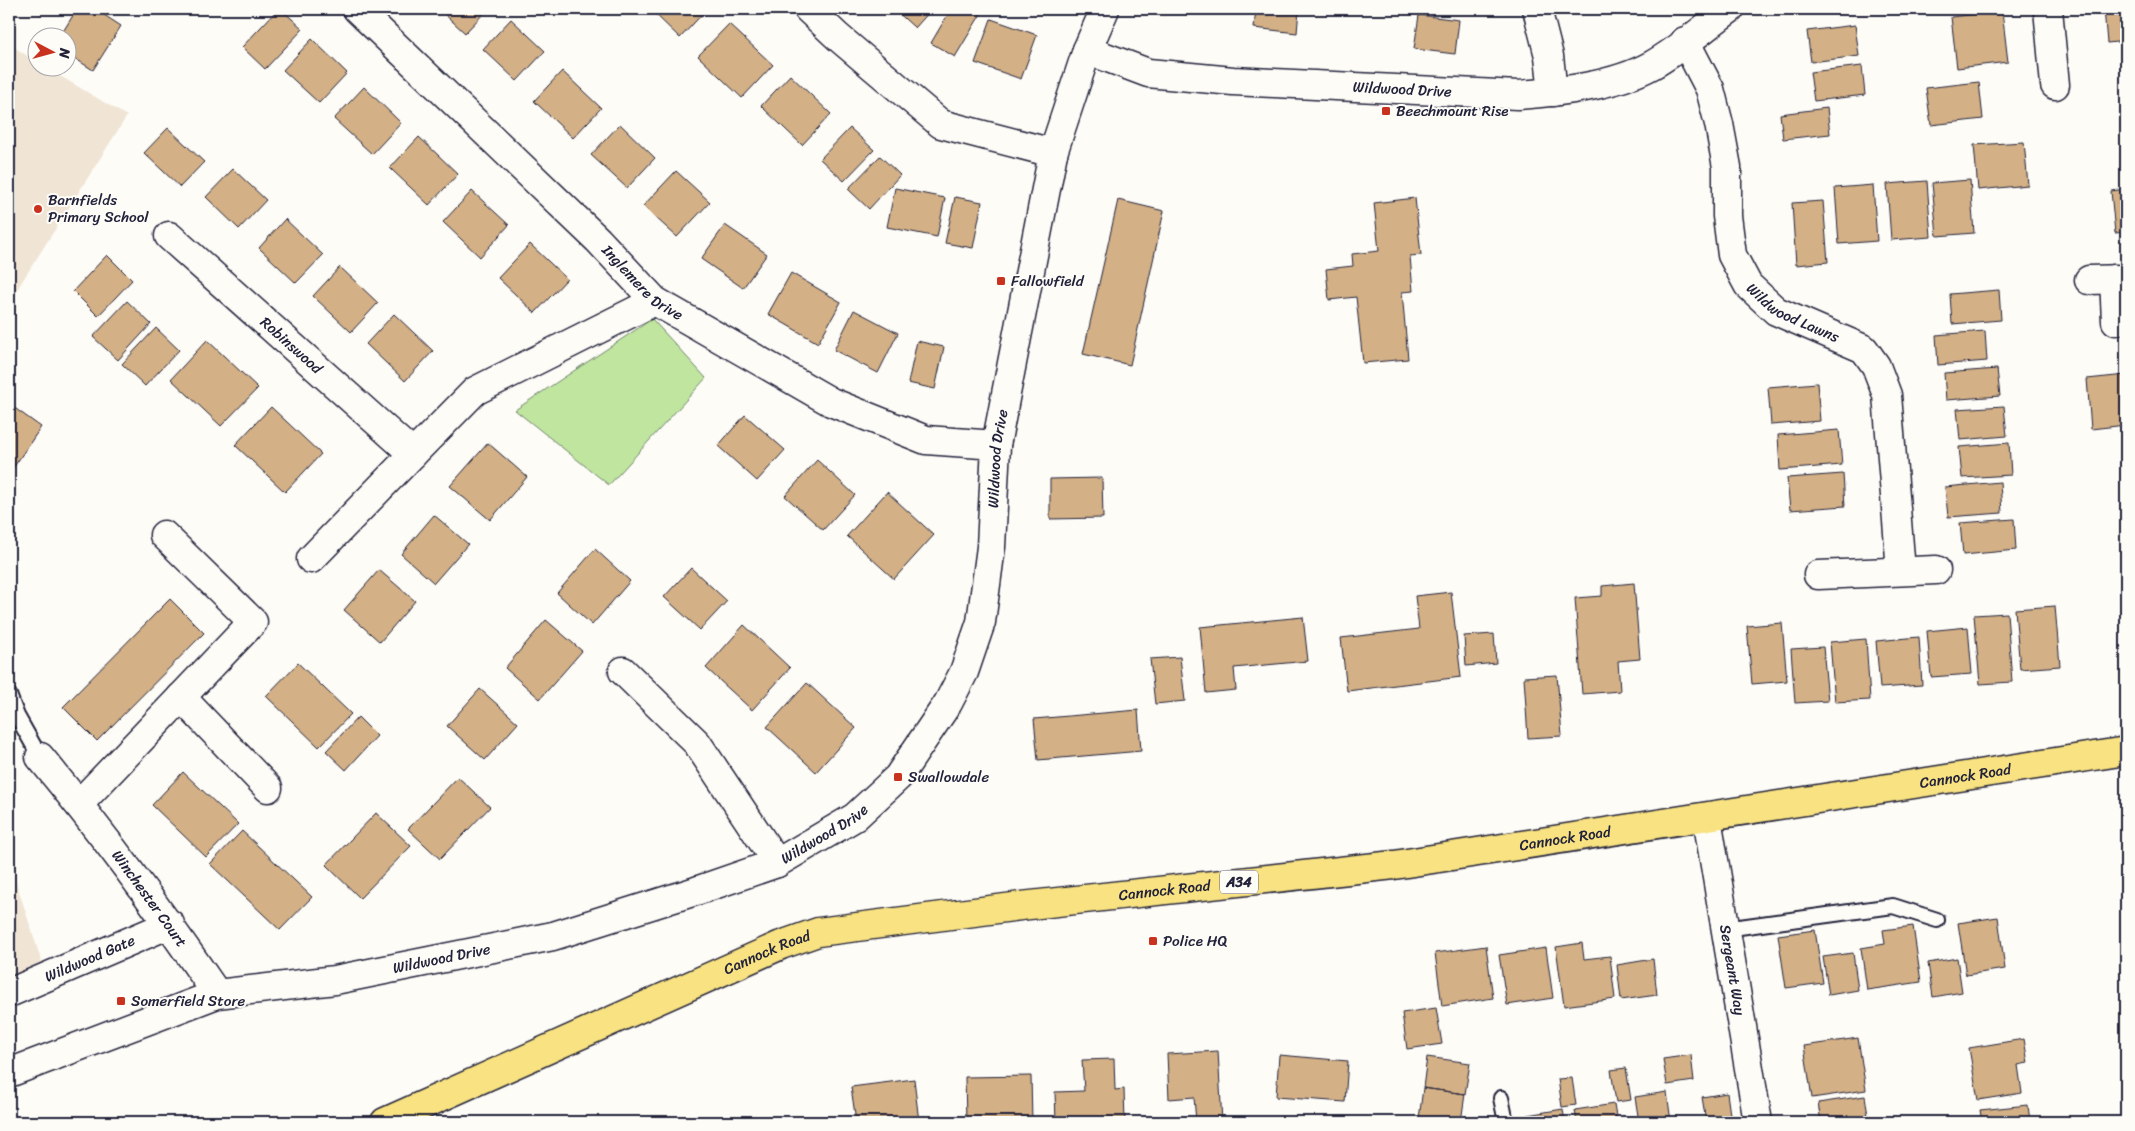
<svg xmlns="http://www.w3.org/2000/svg" width="2135" height="1131" viewBox="0 0 2135 1131" font-family="Sriracha,sans-serif">
<rect width="100%" height="100%" fill="#fdfcf7"/>
<filter id="ink" filterUnits="userSpaceOnUse"><feTurbulence type="fractalNoise" baseFrequency=".02" numOctaves="2"/><feDisplacementMap in="SourceGraphic" scale="10" xChannelSelector="R" yChannelSelector="G"/><feConvolveMatrix kernelMatrix="1 2 1 2 8 2 1 2 1" color-interpolation-filters="sRGB"/></filter>
<g filter="url(#ink)">
<path fill="#f0e5d5" d="M 9,44 L 37,62 L 38,68 L 47,68 L 127,116 L 9,302 Z
M 9,860 L 44,969 L 9,983 Z"/>
<path fill="#c0e59f" stroke="#71846d" d="M 652,319 L 706,378 L 609,485 L 515,410 Z"/>
<path fill="#d3b085" stroke="#22223b" d="M 77,9 L 95,9 L 121,26 L 93,70 L 68,54 L 68,38 L 59,38 Z
M 278,9 L 281,9 L 303,29 L 265,69 L 242,47 Z
M 439,9 L 488,9 L 465,33 Z
M 650,9 L 707,9 L 680,38 Z
M 894,9 L 932,9 L 915,28 Z
M 951,9 L 976,9 L 982,12 L 955,57 L 931,43 Z
M 1256,9 L 1299,9 L 1297,33 L 1254,28 Z
M 2104,9 L 2126,9 L 2126,41 L 2107,43 Z
M 2002,11 L 2008,62 L 1957,68 L 1951,17 Z
M 1419,15 L 1459,20 L 1455,54 L 1414,49 Z
M 511,19 L 545,51 L 517,81 L 483,49 Z
M 991,19 L 1037,35 L 1021,79 L 975,63 Z
M 729,24 L 773,65 L 742,98 L 698,56 Z
M 1855,25 L 1859,56 L 1811,62 L 1807,31 Z
M 312,39 L 347,73 L 319,103 L 283,70 Z
M 1862,66 L 1865,95 L 1814,101 L 1810,72 Z
M 562,71 L 601,108 L 573,138 L 534,101 Z
M 790,75 L 831,114 L 802,145 L 761,106 Z
M 1979,82 L 1983,119 L 1931,125 L 1926,88 Z
M 364,87 L 401,123 L 372,154 L 334,119 Z
M 1827,108 L 1830,134 L 1783,139 L 1780,114 Z
M 620,124 L 655,158 L 627,188 L 591,155 Z
M 168,128 L 204,162 L 180,187 L 144,153 Z
M 850,128 L 874,150 L 844,181 L 820,159 Z
M 419,137 L 458,174 L 429,205 L 390,168 Z
M 2024,142 L 2028,185 L 1978,190 L 1974,145 Z
M 880,156 L 900,175 L 869,209 L 848,189 Z
M 233,169 L 266,200 L 239,229 L 206,197 Z
M 676,171 L 710,202 L 677,237 L 643,206 Z
M 1970,180 L 1974,233 L 1937,236 L 1932,183 Z
M 1927,181 L 1931,237 L 1891,240 L 1887,184 Z
M 1873,185 L 1877,241 L 1839,244 L 1835,188 Z
M 895,188 L 945,198 L 937,237 L 887,227 Z
M 2126,189 L 2126,232 L 2115,233 L 2111,191 Z
M 472,191 L 509,225 L 480,257 L 443,222 Z
M 955,197 L 982,202 L 973,248 L 945,243 Z
M 1415,198 L 1421,255 L 1410,256 L 1413,291 L 1402,292 L 1408,359 L 1363,363 L 1356,297 L 1329,300 L 1326,269 L 1353,266 L 1352,254 L 1379,251 L 1374,203 Z
M 1118,200 L 1164,211 L 1130,365 L 1083,354 Z
M 1823,201 L 1828,262 L 1796,265 L 1792,203 Z
M 285,219 L 323,255 L 296,283 L 259,248 Z
M 725,225 L 767,254 L 743,288 L 701,259 Z
M 530,244 L 567,279 L 535,313 L 498,278 Z
M 107,255 L 132,280 L 98,316 L 73,291 Z
M 340,267 L 378,303 L 351,332 L 313,296 Z
M 791,273 L 841,302 L 818,343 L 768,314 Z
M 1999,290 L 2001,320 L 1952,324 L 1950,294 Z
M 127,301 L 151,324 L 118,360 L 93,337 Z
M 854,310 L 898,333 L 878,373 L 834,350 Z
M 394,314 L 433,351 L 405,381 L 366,344 Z
M 156,328 L 179,350 L 145,386 L 122,364 Z
M 1985,331 L 1987,361 L 1938,365 L 1936,335 Z
M 207,340 L 258,388 L 221,426 L 171,379 Z
M 917,341 L 944,347 L 935,389 L 908,383 Z
M 1997,369 L 2000,396 L 1946,400 L 1944,373 Z
M 2126,375 L 2126,425 L 2091,429 L 2087,379 Z
M 1817,383 L 1820,421 L 1771,425 L 1768,387 Z
M 9,404 L 41,427 L 9,474 Z
M 2004,406 L 2007,436 L 1960,440 L 1957,409 Z
M 271,407 L 321,454 L 285,492 L 235,445 Z
M 745,415 L 785,450 L 757,481 L 718,446 Z
M 1839,430 L 1842,465 L 1780,470 L 1778,435 Z
M 488,443 L 527,477 L 490,520 L 450,486 Z
M 2009,443 L 2011,475 L 1962,478 L 1959,447 Z
M 817,460 L 855,495 L 823,530 L 785,496 Z
M 1843,474 L 1845,506 L 1790,510 L 1787,478 Z
M 1102,478 L 1103,518 L 1050,519 L 1050,479 Z
M 2000,482 L 2002,513 L 1948,517 L 1945,487 Z
M 887,492 L 934,535 L 894,579 L 847,536 Z
M 434,515 L 468,544 L 434,583 L 401,554 Z
M 2014,519 L 2016,550 L 1963,555 L 1960,523 Z
M 595,549 L 630,581 L 592,625 L 557,593 Z
M 691,568 L 727,601 L 700,630 L 664,597 Z
M 379,570 L 415,601 L 380,642 L 344,610 Z
M 1634,583 L 1640,659 L 1618,661 L 1620,691 L 1582,694 L 1575,598 L 1602,596 L 1602,586 Z
M 1451,592 L 1461,677 L 1347,691 L 1341,638 L 1419,629 L 1415,596 Z
M 170,599 L 204,633 L 97,741 L 63,707 Z
M 2055,606 L 2060,666 L 2020,669 L 2015,609 Z
M 2007,613 L 2012,682 L 1980,684 L 1974,615 Z
M 1303,617 L 1308,661 L 1234,668 L 1236,690 L 1206,693 L 1200,627 Z
M 546,620 L 582,651 L 540,699 L 505,668 Z
M 1782,623 L 1787,681 L 1752,684 L 1747,626 Z
M 744,625 L 790,668 L 752,710 L 706,668 Z
M 1968,627 L 1972,674 L 1931,677 L 1927,631 Z
M 1494,634 L 1496,663 L 1466,666 L 1464,636 Z
M 1919,637 L 1922,685 L 1880,688 L 1876,641 Z
M 1866,639 L 1870,700 L 1835,702 L 1830,642 Z
M 1823,647 L 1828,701 L 1795,703 L 1791,649 Z
M 1180,657 L 1185,701 L 1155,704 L 1150,659 Z
M 298,663 L 351,714 L 319,747 L 266,696 Z
M 1557,675 L 1562,736 L 1528,738 L 1524,677 Z
M 807,683 L 856,728 L 816,772 L 767,727 Z
M 480,689 L 518,723 L 485,760 L 447,726 Z
M 1138,710 L 1141,751 L 1038,760 L 1034,719 Z
M 358,717 L 377,736 L 346,770 L 326,751 Z
M 183,772 L 238,824 L 206,857 L 152,805 Z
M 458,777 L 490,807 L 440,859 L 408,829 Z
M 376,813 L 411,846 L 360,898 L 326,865 Z
M 242,831 L 312,897 L 280,930 L 210,864 Z
M 1998,917 L 2005,969 L 1966,975 L 1958,923 Z
M 1913,926 L 1921,982 L 1867,990 L 1861,948 L 1885,944 L 1883,930 Z
M 1815,930 L 1823,983 L 1786,988 L 1778,935 Z
M 1582,943 L 1584,959 L 1610,956 L 1615,999 L 1564,1006 L 1556,947 Z
M 1486,946 L 1493,998 L 1442,1006 L 1435,953 Z
M 1546,948 L 1553,998 L 1507,1005 L 1499,955 Z
M 1853,953 L 1858,990 L 1829,995 L 1823,957 Z
M 1957,958 L 1962,992 L 1933,997 L 1928,963 Z
M 1653,959 L 1657,995 L 1621,1000 L 1617,965 Z
M 1436,1008 L 1442,1044 L 1407,1049 L 1402,1013 Z
M 1858,1038 L 1866,1090 L 1812,1098 L 1804,1046 Z
M 2024,1039 L 2028,1063 L 2018,1065 L 2022,1093 L 1978,1100 L 1969,1048 Z
M 1218,1051 L 1222,1122 L 1196,1122 L 1194,1097 L 1169,1099 L 1167,1054 Z
M 1279,1055 L 1348,1061 L 1345,1102 L 1276,1097 Z
M 1691,1055 L 1694,1081 L 1667,1085 L 1663,1059 Z
M 1427,1057 L 1470,1063 L 1465,1094 L 1423,1088 Z
M 1114,1059 L 1115,1090 L 1124,1089 L 1125,1122 L 1056,1122 L 1055,1092 L 1084,1091 L 1082,1060 Z
M 1626,1068 L 1631,1100 L 1616,1102 L 1611,1070 Z
M 1031,1076 L 1032,1122 L 966,1122 L 965,1077 Z
M 1572,1078 L 1576,1105 L 1562,1107 L 1558,1079 Z
M 914,1079 L 919,1122 L 856,1122 L 851,1087 Z
M 1423,1088 L 1465,1094 L 1461,1122 L 1419,1119 Z
M 1667,1092 L 1671,1122 L 1639,1122 L 1635,1097 Z
M 1727,1093 L 1731,1122 L 1706,1122 L 1702,1097 Z
M 1865,1096 L 1869,1122 L 1821,1122 L 1818,1103 Z
M 1614,1104 L 1617,1122 L 1577,1122 L 1575,1110 Z
M 2028,1105 L 2030,1122 L 1982,1122 L 1980,1110 Z
M 1563,1109 L 1565,1122 L 1528,1122 L 1527,1115 Z"/>
<g fill="none" stroke-linecap="round" stroke-linejoin="round">
<g stroke="#22223b" stroke-width="18">
<path id="lane" d="M 9,695 L 17,716 L 40,757
M 1725,929 L 1893,906 L 1937,920
M 1501,1098 L 1506,1122"/>
</g>
<g stroke="#22223b" stroke-width="31">
<g id="street">
<path id="s1" d="M 357,9 L 598,240 L 655,301 L 831,402 L 926,440 L 996,445"/>
<path d="M 808,9 L 838,37 L 941,124 L 1053,153"/>
<path d="M 1537,9 L 1549,56 L 1553,92"/>
<path d="M 2048,9 L 2055,85"/>
<path id="s2" d="M 1685,41 L 1710,89 L 1719,124 L 1727,167 L 1727,216 L 1732,255 L 1748,285 L 1776,311 L 1864,349 L 1876,366 L 1887,395 L 1901,571"/>
<path id="s3" d="M 1087,50 L 1148,73 L 1233,81 L 1518,95 C 1560,92 1614,86 1652,65 C 1679,50 1705,27 1730,9"/>
<path id="s4" d="M 169,236 L 413,454 L 475,391 L 655,301"/>
<path d="M 2114,279 L 2116,321"/>
<path d="M 2089,280 L 2126,279"/>
<path d="M 311,559 L 413,454"/>
<path d="M 1818,575 L 1936,570"/>
<path d="M 623,671 L 697,743 L 777,863"/>
<path d="M 181,697 L 268,788"/>
<path id="s5" d="M 40,757 C 103,833 161,912 217,994"/>
<path d="M 79,804 L 253,622 L 164,535"/>
<path id="s6" d="M 1707,818 L 1758,1122"/>
<path id="s7" d="M 9,993 L 170,924"/>
</g>
</g>
<g stroke="#22223b" stroke-width="31">
<g id="secondary">
<path id="s8" d="M 9,1073 L 217,994 L 335,980 L 553,936 L 696,891 L 777,863 L 855,817 L 898,777 L 948,703 L 964,672 L 981,622 L 991,547 L 996,445 L 1053,153 L 1087,50 L 1105,9"/>
</g>
</g>
<g stroke="#22223b" stroke-width="31">
<g id="primary">
<path id="s9" d="M 385,1122 L 781,945 L 818,932 L 1021,906 L 1394,865 L 2126,751"/>
</g>
</g>
<use href="#lane" stroke="#fdfcf7" stroke-width="14"/>
<use href="#street" stroke="#fdfcf7" stroke-width="28"/>
<use href="#secondary" stroke="#fdfcf7" stroke-width="28"/>
<use href="#primary" stroke="#f8e281" stroke-width="28"/>
</g>
</g>
<g fill="#c8321e" stroke="#fdfcf7" stroke-width="2">
<rect x="1381" y="106" width="10" height="10" rx="2.5"/>
<circle cx="38" cy="209" r="5"/>
<rect x="996" y="276" width="10" height="10" rx="2.5"/>
<rect x="893" y="772" width="10" height="10" rx="2.5"/>
<rect x="1148" y="936" width="10" height="10" rx="2.5"/>
<rect x="116" y="996" width="10" height="10" rx="2.5"/>
</g>
<g text-anchor="middle" stroke-width="4" stroke-linejoin="round" paint-order="stroke">
<rect fill="#fdfcf7" stroke="#646373" stroke-width="1" x="1220" y="870.5" width="38" height="23" rx="4"/>
<g font-size="14" font-weight="bold" fill="#22223b">
<text x="1239" y="887">A34</text>
</g>
<g font-size="15" fill="#22223b" stroke="#fdfcf7">
<text dy="5" stroke="none"><textPath href="#s3" startOffset="320">Wildwood Drive</textPath></text>
<text dy="5" stroke="none"><textPath href="#s1" startOffset="396">Inglemere Drive</textPath></text>
<text dy="5" stroke="none"><textPath href="#s2" startOffset="310">Wildwood Lawns</textPath></text>
<text dy="5" stroke="none"><textPath href="#s4" startOffset="164">Robinswood</textPath></text>
<text dy="5" stroke="none"><textPath href="#s8" startOffset="1290">Wildwood Drive</textPath></text>
<text dy="5" stroke="none"><textPath href="#s9" startOffset="1631">Cannock Road</textPath></text>
<text dy="5" stroke="none"><textPath href="#s8" startOffset="855">Wildwood Drive</textPath></text>
<text dy="5" stroke="none"><textPath href="#s9" startOffset="1226">Cannock Road</textPath></text>
<text dy="5" stroke="none"><textPath href="#s9" startOffset="822">Cannock Road</textPath></text>
<text dy="5" stroke="none"><textPath href="#s5" startOffset="179">Winchester Court</textPath></text>
<text dy="5" stroke="none"><textPath href="#s9" startOffset="418">Cannock Road</textPath></text>
<text dy="5" stroke="none"><textPath href="#s7" startOffset="88">Wildwood Gate</textPath></text>
<text dy="5" stroke="none"><textPath href="#s8" startOffset="450">Wildwood Drive</textPath></text>
<text dy="5" stroke="none"><textPath href="#s6" startOffset="154">Sergeant Way</textPath></text>
</g>
<g font-size="15" fill="#22223b" stroke="#fdfcf7" text-anchor="start">
<text x="1396" y="116">Beechmount Rise</text>
<text x="48" y="205">Barnfields<tspan x="48" dy="17">Primary School</tspan></text>
<text x="1011" y="286">Fallowfield</text>
<text x="908" y="782">Swallowdale</text>
<text x="1163" y="946">Police HQ</text>
<text x="131" y="1006">Somerfield Store</text>
</g>
</g>
<rect width="2135" height="1131" fill="none" stroke="#fdfcf7" stroke-width="30"/>
<rect x="15" y="15" width="2105" height="1101" fill="none" stroke="#22223b" stroke-width="2" filter="url(#ink)"/>
<g transform="translate(52 52) rotate(96)"><circle r="24" fill="#fdfcf7" stroke="#a5a5ac"/>
<path d="M0-4L9 19L0 12L-9 19Z" fill="#c8321e"/>
<text y="-8" font-size="14" font-weight="bold" text-anchor="middle" fill="#22223b">N</text>
</g>
</svg>
